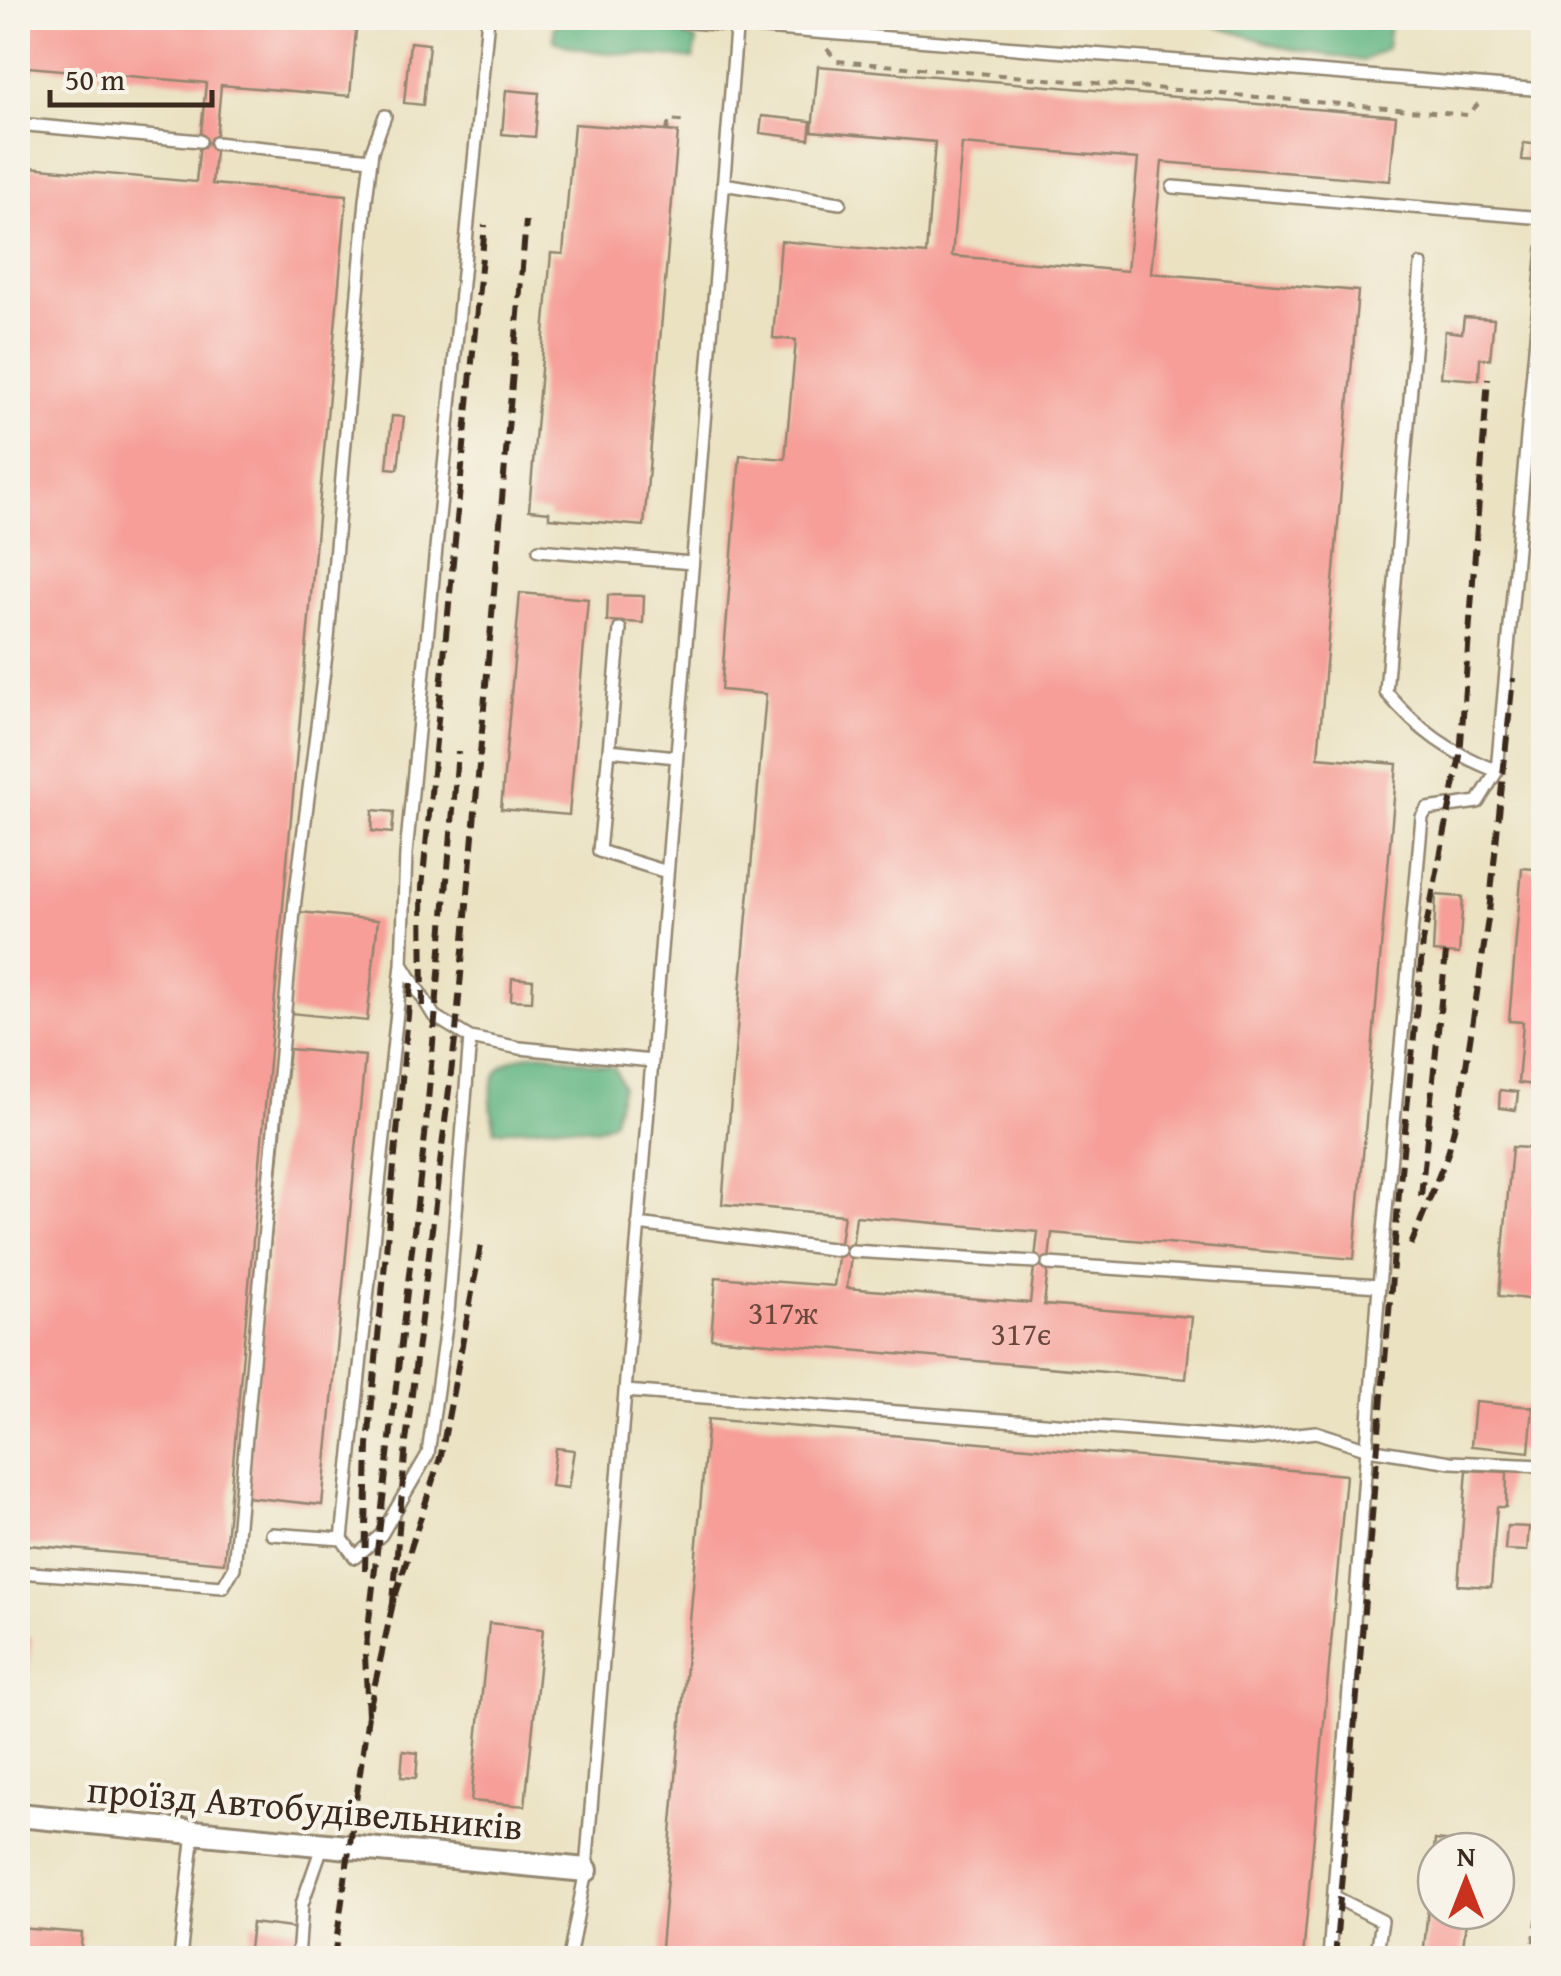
<svg xmlns="http://www.w3.org/2000/svg" width="1561" height="1976" viewBox="0 0 1561 1976" font-family="'Gentium Book Plus',serif">
<rect width="100%" height="100%" fill="#f7f3e8"/>
<filter id="ink" filterUnits="userSpaceOnUse"><feTurbulence type="fractalNoise" baseFrequency=".01" numOctaves="2"/><feDisplacementMap in="SourceGraphic" scale="20" xChannelSelector="R" yChannelSelector="G"/><feConvolveMatrix kernelMatrix="1 2 1 2 8 2 1 2 1" color-interpolation-filters="sRGB"/></filter>
<filter id="wash" filterUnits="userSpaceOnUse"><feTurbulence type="fractalNoise" baseFrequency=".0048" numOctaves="4" result="noise"/><feDisplacementMap in="SourceGraphic" scale="40" xChannelSelector="R" yChannelSelector="G"/><feGaussianBlur stdDeviation="2.25" result="paint"/><feColorMatrix in="noise" values="0 0 0 0 0 0 0 0 0 0 0 0 0 0 0 0 0 1.4 0 .05"/><feComposite in="paint" operator="in"/></filter>
<g filter="url(#wash)">
<rect width="100%" height="100%" fill="#ebe2c2"/>
<path fill="#64b684" stroke="#507051" stroke-width="2.5" d="M 1155,18 L 1395,18 L 1390,22 L 1387,48 L 1363,61 L 1286,48 L 1208,24 Z
M 570,21 C 611,20 659,24 697,41 L 693,59 C 646,52 599,58 554,41 L 554,26 Z
M 544,1053 L 615,1068 L 622,1086 L 613,1121 L 597,1129 L 560,1125 L 495,1131 C 486,1084 488,1057 544,1053 Z"/>
<g id="blocks">
<path fill="#f69e97" fill-rule="evenodd" d="M 18,18 L 216,18 L 356,30 L 350,96 L 221,85 L 212,184 L 347,195 L 224,1563 L 18,1544 L 18,166 L 196,182 L 206,83 L 29,67 L 18,159 Z
M 410,42 L 429,44 L 423,105 L 404,103 Z
M 818,66 L 1396,116 L 1390,181 L 1162,162 L 1151,273 L 1358,291 L 1318,757 L 1397,764 L 1354,1259 L 1052,1233 L 1044,1305 L 1192,1317 L 1186,1379 L 711,1338 L 716,1277 L 834,1286 L 844,1215 L 722,1204 L 766,694 L 721,690 L 740,455 L 785,459 L 796,340 L 773,338 L 781,241 L 926,254 L 935,142 L 812,131 ZM 962,144 L 1138,159 L 1127,271 L 952,256 ZM 856,1216 L 1038,1232 L 1030,1303 L 847,1288 Z
M 506,90 L 539,93 L 535,137 L 502,134 Z
M 762,116 L 811,121 L 809,139 L 760,133 Z
M 574,124 L 678,132 L 644,526 L 549,518 L 549,512 L 529,510 L 551,253 L 563,254 Z
M 1524,143 L 1541,145 L 1540,161 L 1522,160 Z
M 1464,317 L 1494,319 L 1490,359 L 1480,358 L 1479,380 L 1441,377 L 1445,331 L 1462,333 Z
M 392,416 L 404,417 L 398,469 L 387,468 Z
M 1538,553 L 1544,553 L 1544,594 L 1536,593 Z
M 520,593 L 588,599 L 569,815 L 501,809 Z
M 608,595 L 644,596 L 643,623 L 607,621 Z
M 373,810 L 394,812 L 392,833 L 372,831 Z
M 1522,868 L 1544,870 L 1544,1086 L 1518,1083 L 1523,1022 L 1509,1021 Z
M 1436,895 L 1463,897 L 1459,954 L 1433,952 Z
M 300,912 L 378,920 L 367,1021 L 290,1013 Z
M 512,978 L 533,980 L 532,1001 L 511,1000 Z
M 289,1049 L 365,1056 L 322,1505 L 246,1497 Z
M 1500,1090 L 1518,1092 L 1516,1110 L 1499,1108 Z
M 1512,1147 L 1544,1149 L 1539,1300 L 1499,1296 Z
M 1475,1402 L 1533,1407 L 1529,1452 L 1471,1446 Z
M 708,1419 L 1346,1475 L 1303,1958 L 660,1958 Z
M 556,1448 L 574,1450 L 568,1488 L 551,1486 Z
M 1467,1470 L 1507,1472 L 1506,1507 L 1497,1507 L 1491,1587 L 1458,1585 Z
M 1507,1526 L 1529,1527 L 1527,1551 L 1505,1550 Z
M 489,1623 L 543,1629 L 525,1806 L 471,1801 Z
M 18,1636 L 32,1637 L 23,1721 L 18,1720 Z
M 403,1751 L 418,1753 L 416,1778 L 401,1777 Z
M 1435,1840 L 1474,1844 L 1473,1851 L 1434,1851 Z
M 1433,1859 L 1436,1911 L 1467,1911 L 1462,1958 L 1423,1958 Z
M 252,1923 L 300,1929 L 296,1958 L 248,1958 Z
M 18,1928 L 82,1933 L 80,1958 L 18,1958 Z"/>
</g>
</g>
<g filter="url(#ink)">
<use href="#blocks" fill-opacity="0" stroke="#938670" stroke-width="2.5"/>
<g fill="none" stroke-linecap="round" stroke-linejoin="round">
<g stroke="#938670" stroke-width="16">
<path id="service" d="M 639,18 L 1544,90
M 28,125 L 200,141
M 216,143 L 371,159
M 723,184 L 840,203
M 1173,187 L 1544,218
M 1421,265 L 1386,692 C 1418,730 1450,753 1497,771
M 539,550 L 692,563
M 620,629 L 609,750 L 676,757
M 609,750 L 599,851 L 667,872
M 470,1038 L 520,1048 L 652,1061
M 638,1224 L 839,1250
M 852,1251 L 1035,1262
M 1048,1264 L 1379,1286
M 625,1391 L 1251,1439 L 1316,1432 L 1368,1449 L 1451,1462 L 1544,1466
M 272,1534 L 342,1539 L 355,1557 L 381,1535 L 428,1454 L 448,1312 L 470,1038 L 434,1016 L 402,964 L 406,854 L 488,18
M 342,1539 L 402,964
M 18,1572 L 223,1587 L 234,1568 L 295,900 L 328,639 L 366,200 L 372,151 L 385,116
M 1335,1897 L 1382,1921 L 1376,1958
M 180,1958 L 194,1832
M 298,1958 L 302,1904 L 323,1844
M 569,1958 L 586,1870 L 737,18
M 1329,1958 L 1379,1286 L 1422,817 L 1427,809 L 1478,802 L 1497,771 L 1544,248"/>
</g>
<g stroke="#938670" stroke-width="28">
<path id="minor" d="M 18,1815 L 586,1870"/>
</g>
<path stroke="#938670" stroke-width="4" stroke-dasharray="8 8" stroke-linecap="butt" d="M 827,49 L 837,61 L 1468,115 L 1479,103
M 667,131 L 669,120 L 689,122
M 1531,1958 L 1544,1876"/>
<use href="#service" stroke="#fff" stroke-width="11"/>
<use href="#minor" stroke="#fff" stroke-width="22"/>
<path stroke="#3b2a1e" stroke-width="6" stroke-dasharray="15 8" stroke-linecap="butt" d="M 423,1006 L 422,888 L 485,225
M 1421,1196 L 1446,953
M 1411,1245 L 1448,1153 L 1461,1100 L 1489,912 L 1513,678
M 365,1571 L 368,1445 L 411,983
M 393,1603 L 406,1442 L 456,1032 L 526,221
M 368,1715 L 365,1655 L 425,1136 L 458,752
M 334,1958 L 368,1715 L 393,1603 L 441,1455 L 482,1240
M 1335,1958 L 1399,1193 L 1423,942 L 1460,756 L 1488,378"/>
</g>
</g>
<g text-anchor="middle" stroke-width="8" stroke-linejoin="round" paint-order="stroke">
<g font-size="32" fill="#6a473c">
<text x="783" y="1324">317ж</text>
<text x="1021" y="1345">317є</text>
</g>
<g font-size="38" fill="#3b2a1e" stroke="#f7f3e8">
<text transform="translate(305 1808) rotate(5)" y="13">проїзд Автобудівельників</text>
</g>
</g>
<rect width="1561" height="1976" fill="none" stroke="#f7f3e8" stroke-width="60"/>
<g transform="translate(1466 1881)"><circle r="48" fill="#f7f3e8" stroke="#aca397" stroke-width="2.5"/>
<path d="M0-8L18 38L0 25L-18 38Z" fill="#c8321e"/>
<text y="-15" font-size="28" font-weight="bold" text-anchor="middle" fill="#3b2a1e">N</text>
</g>
<path d="M50 90v15h162v-15" fill="none" stroke="#3b2a1e" stroke-width="5"/>
<text x="65" y="90" font-size="30" fill="#3b2a1e" stroke="#f7f3e8" stroke-width="8" paint-order="stroke">50 m</text>
</svg>
